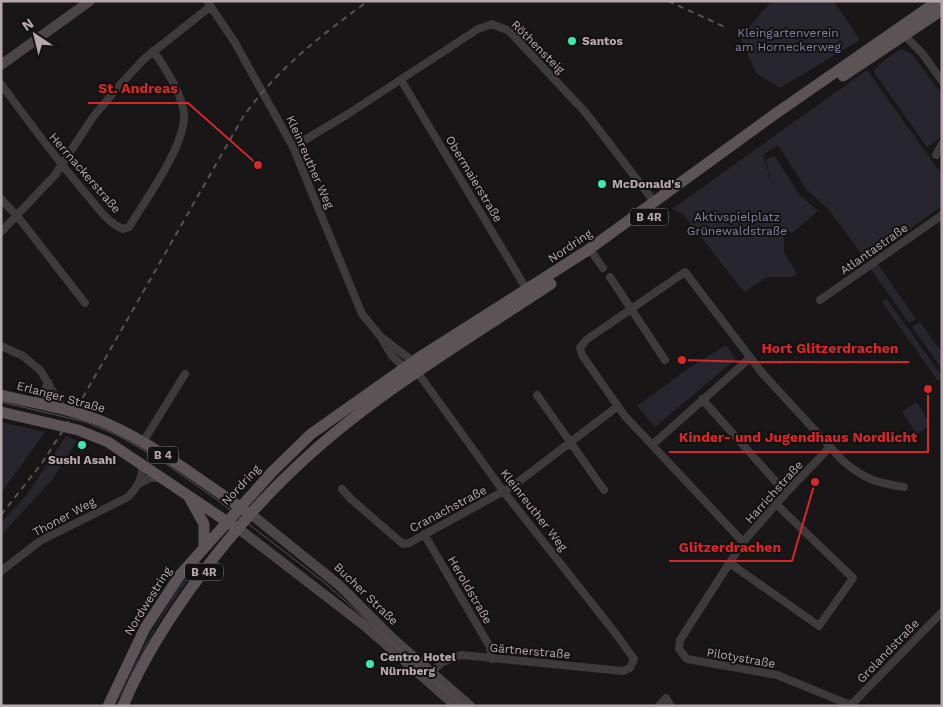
<svg xmlns="http://www.w3.org/2000/svg" width="943" height="707" viewBox="0 0 943 707" font-family="'Work Sans',sans-serif">
<rect width="100%" height="100%" fill="#181616"/>
<path fill="#27262f" d="M 772,1 L 834,1 L 860,40 L 780,88 L 756,73 L 740,36 Z
M 901,49 L 912,54 L 942,95 L 942,137 L 927,147 L 873,71 L 879,67 L 878,65 Z
M 867,70 L 942,175 L 942,206 L 866,260 L 828,209 L 806,189 L 778,145 L 763,155 L 773,189 L 766,160 L 774,155 L 799,194 L 818,211 L 792,233 L 784,230 L 784,253 L 797,273 L 793,277 L 767,277 L 744,292 L 683,214 L 672,209 Z
M 877,263 L 916,319 L 909,323 L 870,268 Z
M 886,298 L 942,376 L 938,381 L 882,302 Z
M 920,322 L 942,353 L 942,369 L 912,327 Z
M 726,345 L 736,359 L 655,427 L 637,406 L 689,368 Z
M 916,402 L 931,424 L 917,434 L 902,412 Z
M 1,422 L 45,432 L 1,493 Z
M 66,436 L 77,441 L 52,480 L 1,535 L 1,523 L 26,496 Z
M 198,560 L 200,562 L 155,628 L 121,706 L 115,706 C 137,653 165,606 198,560 Z"/>
<g fill="none" stroke-linecap="round" stroke-linejoin="round">
<path stroke="#3e393a" stroke-width="8" d="M 207,1 L 234,41 L 293,147 L 362,314 L 381,337 L 392,356 L 407,370
M 904,35 L 922,53 L 942,81
M 401,80 L 527,290
M 1,84 C 29,122 56,159 87,195 C 97,207 108,223 123,229 L 129,227 C 145,201 184,147 184,117 C 185,99 164,65 153,51
M 293,147 L 348,114 L 478,29 L 492,24 L 509,31 L 586,113 L 655,203
M 936,155 L 942,144
M 1,199 L 18,217 L 85,303
M 1,232 L 55,175 L 93,117 L 119,86 L 144,59 L 211,6
M 594,255 L 603,268
M 610,277 L 665,360
M 820,300 L 942,215
M 381,337 L 410,359 L 418,373 L 504,492 L 616,634 L 634,659 L 630,668 L 623,671 L 461,655 L 443,662 L 427,675
M 1,346 L 23,356 L 41,371 L 62,408
M 537,395 L 604,490
M 702,399 L 786,493
M 34,403 L 43,395 L 48,382
M 143,442 L 185,374
M 652,445 L 750,358
M 829,448 L 786,493 L 743,542 L 680,640 L 679,649 L 687,659 L 777,675 L 853,706
M 137,485 L 150,478 L 161,478
M 342,489 L 352,500 L 403,544 L 409,543 L 513,486 L 618,406
M 424,534 L 490,647 L 492,659
M 743,542 L 624,415 L 582,355 L 580,348 L 586,340 L 685,272 L 763,374 L 843,461 C 864,479 877,483 904,487
M 731,564 L 819,626 L 853,578 L 776,504
M 1,571 L 40,541 L 128,497 C 137,488 144,476 142,463
M 659,706 L 666,698 L 671,706
M 850,706 L 942,612"/>
<path stroke="#4c4547" stroke-width="10" d="M 1,65 L 90,1
M 252,515 L 339,585 L 392,638 L 470,706
M 239,529 L 365,626 L 456,706"/>
<path stroke="#5b5355" stroke-width="11" d="M 843,76 L 942,10
M 1,395 C 37,404 75,409 108,424 C 157,446 200,480 244,510
M 1,412 L 78,430 L 108,442 L 232,525
M 189,497 L 204,524 L 204,546
M 108,706 L 145,628 L 180,575 L 272,472 L 311,434 L 420,357 L 588,250 L 775,114 L 938,1
M 123,706 C 159,620 238,519 307,457 C 378,392 471,337 551,284"/>
<path stroke="#595254" stroke-width="1" d="M 1,402 L 86,422 L 119,436 L 159,459 L 216,499 L 325,583 L 463,706"/>
<path stroke="#595254" stroke-width="2" stroke-dasharray="6 5" stroke-linecap="butt" d="M 668,1 L 725,27
M 1,515 L 42,463 L 74,413 L 243,117 C 278,68 319,37 368,1"/>
</g>
<g fill="#3ee8b2" stroke="#131111" stroke-width="2">
<circle cx="572" cy="41" r="5"/>
<circle cx="602" cy="184" r="5"/>
<circle cx="82" cy="445" r="5"/>
<circle cx="370" cy="664" r="5"/>
</g>
<g text-anchor="middle" stroke-width="4" stroke-linejoin="round" paint-order="stroke">
<g fill="#131111" stroke="#867b7e" stroke-width="1">
<rect x="630" y="208.5" width="38" height="17" rx="4"/>
<rect x="148" y="446.5" width="30" height="17" rx="4"/>
<rect x="185" y="563.5" width="38" height="17" rx="4"/>
</g>
<g font-size="11" font-weight="bold" fill="#b7a8ad">
<text x="649" y="221">B 4R</text>
<text x="163" y="459">B 4</text>
<text x="204" y="576">B 4R</text>
</g>
<g font-size="12" fill="#8381a1" stroke="#131111">
<text x="788" y="37">Kleingartenverein<tspan x="788" dy="14">am Horneckerweg</tspan></text>
<text x="737" y="221">Aktivspielplatz<tspan x="737" dy="14">Grünewaldstraße</tspan></text>
</g>
<g font-size="12" font-weight="bold" fill="#b7a8ad" stroke="#131111" text-anchor="start">
<text x="582" y="45">Santos</text>
<text x="612" y="188">McDonald's</text>
<text x="82" y="464" text-anchor="middle">Sushi Asahi</text>
<text x="380" y="661">Centro Hotel<tspan x="380" dy="14">Nürnberg</tspan></text>
</g>
<g font-size="12" fill="#b7a8ad" stroke="#131111">
<text transform="translate(538 47) rotate(45)" y="4">Röthensteig</text>
<text transform="translate(310 162) rotate(66)" y="4">Kleinreuther Weg</text>
<text transform="translate(85 173) rotate(49)" y="4">Herrnackerstraße</text>
<text transform="translate(474 179) rotate(59)" y="4">Obermaierstraße</text>
<text transform="translate(570 246) rotate(-34)" y="4">Nordring</text>
<text transform="translate(874 249) rotate(-35)" y="4">Atlantastraße</text>
<text transform="translate(61 397) rotate(15)" y="4">Erlanger Straße</text>
<text transform="translate(241 485) rotate(-47)" y="4">Nordring</text>
<text transform="translate(774 492) rotate(-48)" y="4">Harrichstraße</text>
<text transform="translate(448 509) rotate(-28)" y="4">Cranachstraße</text>
<text transform="translate(534 510) rotate(52)" y="4">Kleinreuther Weg</text>
<text transform="translate(64 517) rotate(-28)" y="4">Thoner Weg</text>
<text transform="translate(470 590) rotate(60)" y="4">Heroldstraße</text>
<text transform="translate(366 594) rotate(44)" y="4">Bucher Straße</text>
<text transform="translate(148 601) rotate(-58)" y="4">Nordwestring</text>
<text transform="translate(530 651) rotate(5)" y="4">Gärtnerstraße</text>
<text transform="translate(888 651) rotate(-46)" y="4">Grolandstraße</text>
<text transform="translate(741 658) rotate(10)" y="4">Pilotystraße</text>
</g>
</g>
<path fill="none" stroke="#d62828" stroke-width="2" d="M258 165L188 103H88M682 360L752 362H909M928 389L928 452H669M815 482L792 561H669"/>
<g fill="#d62828" stroke="#131111" stroke-width="2">
<circle cx="258" cy="165" r="5"/>
<circle cx="682" cy="360" r="5"/>
<circle cx="928" cy="389" r="5"/>
<circle cx="815" cy="482" r="5"/>
</g>
<g font-size="14" text-anchor="middle" font-weight="bold" fill="#d62828" stroke="#131111" stroke-width="4" stroke-linejoin="round" paint-order="stroke">
<text x="138" y="93">St. Andreas</text>
<text x="830" y="353">Hort Glitzerdrachen</text>
<text x="798" y="442">Kinder- und Jugendhaus Nordlicht</text>
<text x="730" y="552">Glitzerdrachen</text>
</g>
<rect width="943" height="707" fill="none" stroke="#b7a8ad" stroke-width="5"/>
<g transform="translate(35 35) rotate(325)" stroke="#131111" stroke-width="4" paint-order="stroke">
<path d="M0-4L9 19L0 12L-9 19Z" fill="#b7a8ad"/>
<text y="-8" font-size="14" font-weight="bold" text-anchor="middle" fill="#b7a8ad">N</text>
</g>
</svg>
